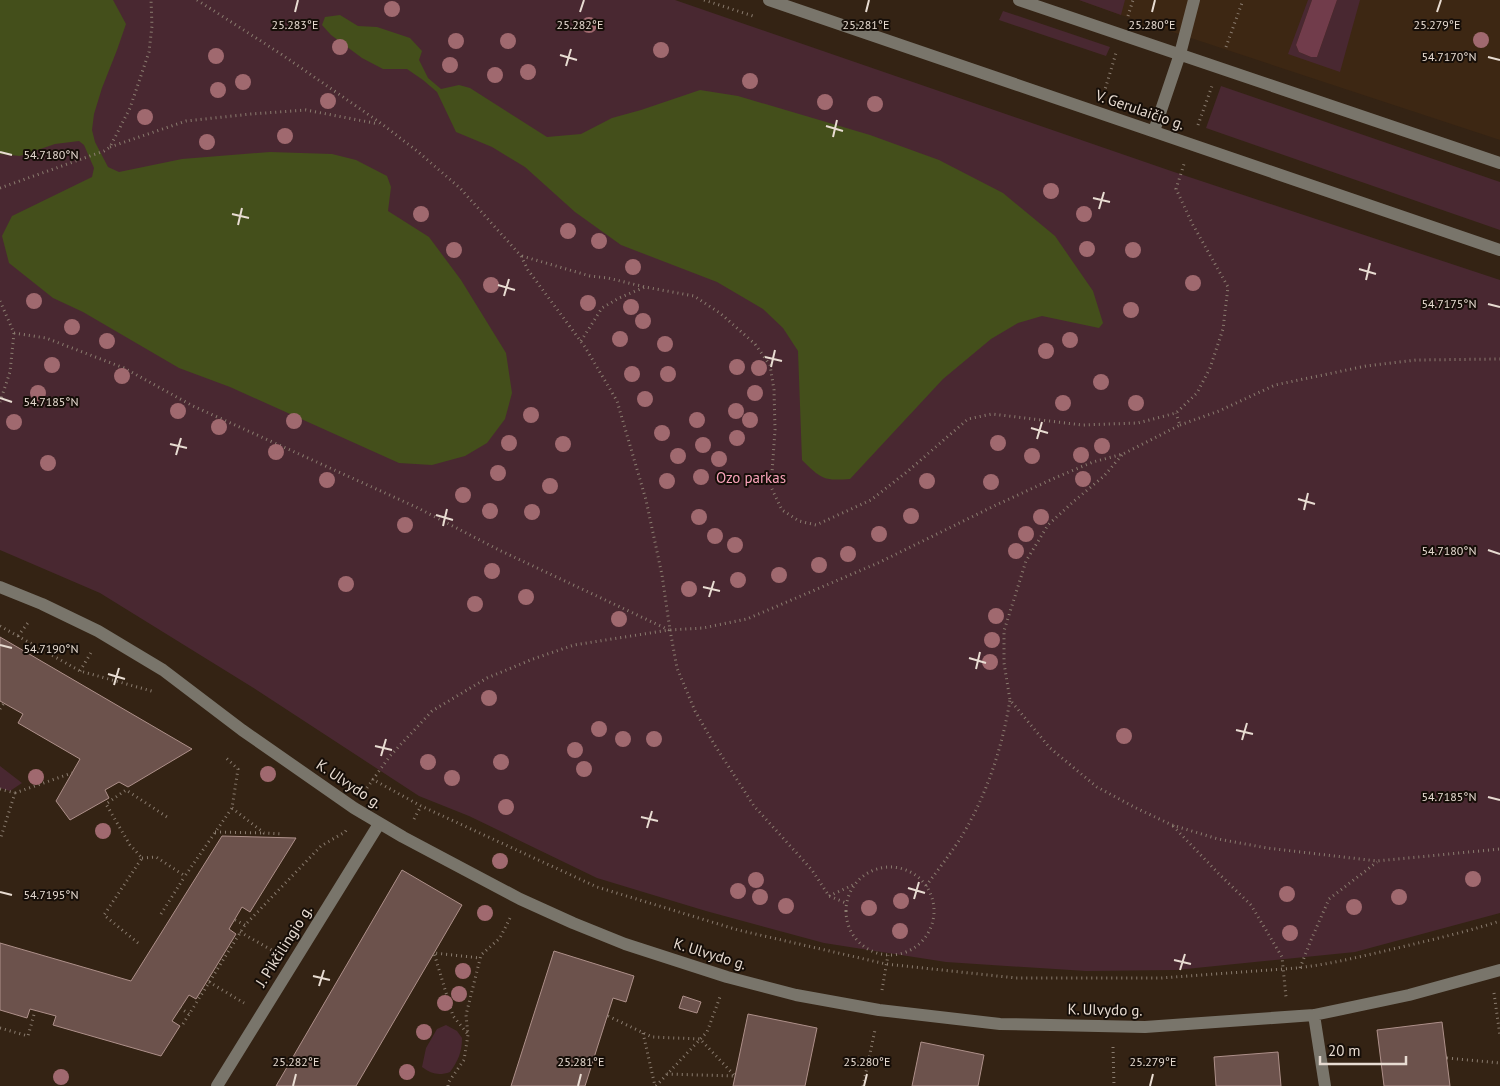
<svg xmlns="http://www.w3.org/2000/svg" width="1500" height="1086" viewBox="0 0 1500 1086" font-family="'PT Sans',sans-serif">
<rect width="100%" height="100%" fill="#342314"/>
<path fill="#3d2713" d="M 1079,0 L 1500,0 L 1500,140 L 1121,15 Z"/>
<path fill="#492831" d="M 0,0 L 675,0 L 1174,172 L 1500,280 L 1500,913 L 1355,952 L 1176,970 L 1086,971 L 946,962 L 824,943 L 706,911 L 597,878 L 469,816 L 419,796 L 252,687 L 100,593 L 0,550 Z
M 1079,0 L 1125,0 L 1121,15 Z
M 1308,0 L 1312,0 L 1296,45 L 1299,52 L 1311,57 L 1317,57 L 1337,0 L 1360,0 L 1340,72 L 1288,54 Z
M 1003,11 L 1110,47 L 1106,56 L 999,20 Z
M 1221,86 L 1500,182 L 1500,230 L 1206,128 Z
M 0,766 L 22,783 L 10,791 L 0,788 Z
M 446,1025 L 457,1031 L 462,1038 C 462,1052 458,1061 450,1072 C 439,1076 431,1074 422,1067 L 426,1048 L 437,1029 Z"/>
<path fill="#713c4b" d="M 1312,0 L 1337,0 L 1317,57 L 1311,57 L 1299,52 L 1296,45 Z"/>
<path fill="#444f1b" d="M 0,0 L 113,0 L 126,24 L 117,50 L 102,88 L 94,114 L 92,130 L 95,142 L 108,167 L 119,172 L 182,159 L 270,152 L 332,154 L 356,160 L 387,176 L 391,187 L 388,211 L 429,237 L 461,280 L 506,353 L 512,393 L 505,419 L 487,443 L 465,456 L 432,465 L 399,463 L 230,387 L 179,368 L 83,312 L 53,298 L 9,263 L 2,236 L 12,216 L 92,177 L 94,168 L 84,145 L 79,141 L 55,144 L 20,156 L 0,154 Z
M 340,15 L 358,26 L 377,27 L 410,38 L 422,51 L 419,60 L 428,78 L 441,89 L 459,85 L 470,88 L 547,137 L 581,134 L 612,118 L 641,110 L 700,90 L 738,96 L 870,135 L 939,160 L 1003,193 L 1055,236 L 1093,291 L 1103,323 L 1099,328 L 1042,316 L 1018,323 L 991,339 L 943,379 L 850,479 C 824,481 821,479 802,460 L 798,351 L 783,328 L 763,309 L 717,282 L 621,245 L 575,212 L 525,167 L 492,147 L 456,132 L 437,92 L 423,80 L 407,69 L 383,69 L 362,58 L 331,35 L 322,25 L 325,17 Z"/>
<path fill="#6c524c" stroke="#ae908a" d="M 0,637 L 192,749 L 128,787 L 119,782 L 105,790 L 109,798 L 70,820 L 56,801 L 80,759 L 18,723 L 23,714 L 0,701 Z
M 222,836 L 296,838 L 250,912 L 242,907 L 229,929 L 236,934 L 196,999 L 189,995 L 172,1021 L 180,1026 L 161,1056 L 53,1025 L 56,1016 L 30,1009 L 27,1018 L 0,1010 L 0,943 L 131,981 Z
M 402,870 L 462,905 L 434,953 L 356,1086 L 276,1086 Z
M 554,951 L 634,976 L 626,1002 L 613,998 L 585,1086 L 511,1086 Z
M 683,996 L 701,1002 L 697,1013 L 679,1008 Z
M 748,1014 L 817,1028 L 805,1086 L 733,1086 Z
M 1442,1022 L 1450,1086 L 1384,1086 L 1377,1030 Z
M 921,1042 L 984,1055 L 978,1086 L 912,1086 Z
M 1278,1052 L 1281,1086 L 1216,1086 L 1214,1057 Z"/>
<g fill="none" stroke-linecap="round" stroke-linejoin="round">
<path stroke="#8a7c6f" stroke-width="3" stroke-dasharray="1 4" stroke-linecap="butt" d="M 197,0 L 281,54 L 382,124 L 417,151 L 460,188 L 521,256 L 528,270 L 585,347 L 617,401 L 646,500 L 662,575 L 670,630 L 703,628 L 747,619 L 878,563 L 994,506 L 1057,477 L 1093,462 L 1123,454 L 1180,425 L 1176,413
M 704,0 L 756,17
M 1128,16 L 1133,0
M 1226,47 L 1243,0
M 1104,93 L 1116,53
M 1198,125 L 1212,86
M 110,147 L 186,121 L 251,114 L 306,110 L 379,124
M 0,188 L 104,151 L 110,147 L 130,108 L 149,52 L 152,26 L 151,0
M 522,256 L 590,276 L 608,278 L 645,287 L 694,296 L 720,313 L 755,344 L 770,365 L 774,390 L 775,430 L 771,487 L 782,510 L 799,521 L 816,525 L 871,500 L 908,471 L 968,419 L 992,414 L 1082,425 L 1138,423 L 1176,413 L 1197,393 L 1210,368 L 1223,329 L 1228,287 L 1193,225 L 1176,189 L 1184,164
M 0,301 L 14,333 L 10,372 L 0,402
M 14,333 L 46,338 L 124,368 L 193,406 L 416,507 L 499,550 L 669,630
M 581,341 L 602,308 L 619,298 L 645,287
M 1180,425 L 1219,411 L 1275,385 L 1366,366 L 1416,360 L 1500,359
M 1122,455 L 1104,476 L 1073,502 L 1048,525 L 1026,561 L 1004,631 L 1004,663 L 1010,700 L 1050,748 L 1097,787 L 1136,808 L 1172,825 L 1218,839 L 1267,848 L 1377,861 L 1500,849
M 0,626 L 80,671 L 155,692
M 670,630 L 677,668 L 695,711 L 714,744 L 754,806 L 812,870 L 829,896 L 846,903
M 18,636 L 30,620
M 80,671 L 92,651
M 0,709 L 4,703
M 372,779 L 421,806 L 597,887 L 738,930 L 886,964 L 1016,978 L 1161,978 L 1283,969 C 1319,967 1354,958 1389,950 C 1426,941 1463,933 1500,921
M 0,789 L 15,793 L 0,840
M 364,792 L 390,756 L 432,711 L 487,678 L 533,659 L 574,645 L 669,630
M 15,793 L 72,773
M 232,808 L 264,833 L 283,834
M 414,819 L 421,806
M 1173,826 L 1219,874 L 1251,905 L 1282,957 L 1286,997
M 215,832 L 263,833
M 142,858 L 156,857 L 185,876 L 232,808 L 238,769 L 224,756
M846 911a44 44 0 1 1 88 0a44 44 0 1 1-88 0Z
M 926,886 C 937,871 949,856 960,839 C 986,797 1002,749 1010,700
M 829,896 L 853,885
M 161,914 L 185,876
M 235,920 L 245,925
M 240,932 L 275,952
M 138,943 L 104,915 L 142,858 L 130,845 L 106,804 L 126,790 L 170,819
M 1300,968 L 1311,940 L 1329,899 L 1377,862
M 209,982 L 244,1003
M 882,990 L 888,955
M 1494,993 L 1500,1036
M 180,1008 L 189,1014
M 608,1016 L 652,1037 L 700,1039 L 735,1076 L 666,1074
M 183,1024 L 245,925 L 321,846 L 345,832 L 347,829
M 0,1028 L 28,1036 L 35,1011
M 467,1033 L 453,1016 L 434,953 L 480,958
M 643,1033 L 655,1086
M 1113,1047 L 1114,1086
M 1447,1058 L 1500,1063
M 448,1086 L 448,1083 L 464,1060 L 468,1035 L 466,1015 L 481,955 L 500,938 L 510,918
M 656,1086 L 707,1032 L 720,997
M 863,1086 L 875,1030"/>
<path stroke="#79756b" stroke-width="12" d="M 769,0 L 1500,250
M 1019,0 L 1500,163
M 1154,131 L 1180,54 L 1194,0
M 0,587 L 42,604 L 98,631 L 163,670 L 242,730 L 354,808 L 403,837 L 520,899 L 573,923 L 625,944 L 727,977 L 796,995 L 879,1010 L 1000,1024 L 1145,1027 L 1314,1015 L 1409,995 L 1500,970
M 1314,1015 L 1325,1086
M 217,1086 L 379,824"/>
</g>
<g fill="#a0696f">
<circle cx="392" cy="9" r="8"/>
<circle cx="589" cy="25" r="8"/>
<circle cx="1481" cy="40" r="8"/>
<circle cx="456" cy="41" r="8"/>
<circle cx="508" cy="41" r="8"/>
<circle cx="340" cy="47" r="8"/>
<circle cx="661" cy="50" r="8"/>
<circle cx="216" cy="56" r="8"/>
<circle cx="450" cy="65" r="8"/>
<circle cx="528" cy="72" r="8"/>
<circle cx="495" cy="75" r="8"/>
<circle cx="750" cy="81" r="8"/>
<circle cx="243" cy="82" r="8"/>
<circle cx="218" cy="90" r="8"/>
<circle cx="328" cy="101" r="8"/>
<circle cx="825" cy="102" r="8"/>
<circle cx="875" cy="104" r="8"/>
<circle cx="145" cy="117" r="8"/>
<circle cx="285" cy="136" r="8"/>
<circle cx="207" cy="142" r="8"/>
<circle cx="1051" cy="191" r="8"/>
<circle cx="421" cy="214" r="8"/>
<circle cx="1084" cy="214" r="8"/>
<circle cx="568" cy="231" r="8"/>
<circle cx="599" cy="241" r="8"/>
<circle cx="1087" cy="249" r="8"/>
<circle cx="454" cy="250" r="8"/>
<circle cx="1133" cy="250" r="8"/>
<circle cx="633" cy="267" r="8"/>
<circle cx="1193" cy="283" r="8"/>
<circle cx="491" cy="285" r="8"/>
<circle cx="34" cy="301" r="8"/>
<circle cx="588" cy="303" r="8"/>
<circle cx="631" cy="307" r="8"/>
<circle cx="1131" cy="310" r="8"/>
<circle cx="643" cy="321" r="8"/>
<circle cx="72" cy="327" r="8"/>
<circle cx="620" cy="339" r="8"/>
<circle cx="1070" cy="340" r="8"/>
<circle cx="107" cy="341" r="8"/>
<circle cx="665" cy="344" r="8"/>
<circle cx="1046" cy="351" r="8"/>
<circle cx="52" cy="365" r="8"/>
<circle cx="737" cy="367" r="8"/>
<circle cx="759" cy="368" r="8"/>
<circle cx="632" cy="374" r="8"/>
<circle cx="668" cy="374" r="8"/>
<circle cx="122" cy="376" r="8"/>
<circle cx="1101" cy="382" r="8"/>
<circle cx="38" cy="393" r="8"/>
<circle cx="755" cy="393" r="8"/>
<circle cx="645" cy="399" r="8"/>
<circle cx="1063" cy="403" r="8"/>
<circle cx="1136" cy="403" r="8"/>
<circle cx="178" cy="411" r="8"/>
<circle cx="736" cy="411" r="8"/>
<circle cx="531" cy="415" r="8"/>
<circle cx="697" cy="420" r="8"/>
<circle cx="750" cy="420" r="8"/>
<circle cx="294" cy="421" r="8"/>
<circle cx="14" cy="422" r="8"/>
<circle cx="219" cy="427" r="8"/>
<circle cx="662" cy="433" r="8"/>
<circle cx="737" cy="438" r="8"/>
<circle cx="509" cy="443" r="8"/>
<circle cx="998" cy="443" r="8"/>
<circle cx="563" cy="444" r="8"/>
<circle cx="703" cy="445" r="8"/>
<circle cx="1102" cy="446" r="8"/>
<circle cx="276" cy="452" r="8"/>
<circle cx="1081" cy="455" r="8"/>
<circle cx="678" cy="456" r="8"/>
<circle cx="1032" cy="456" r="8"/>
<circle cx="719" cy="459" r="8"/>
<circle cx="48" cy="463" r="8"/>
<circle cx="498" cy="473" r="8"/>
<circle cx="701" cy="477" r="8"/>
<circle cx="1083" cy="479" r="8"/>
<circle cx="327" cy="480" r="8"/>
<circle cx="667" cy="481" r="8"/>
<circle cx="927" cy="481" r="8"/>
<circle cx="991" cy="482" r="8"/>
<circle cx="550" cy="486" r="8"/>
<circle cx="463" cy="495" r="8"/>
<circle cx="490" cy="511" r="8"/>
<circle cx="532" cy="512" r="8"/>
<circle cx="911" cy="516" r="8"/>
<circle cx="699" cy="517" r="8"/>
<circle cx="1041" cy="517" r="8"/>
<circle cx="405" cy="525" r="8"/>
<circle cx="879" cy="534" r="8"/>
<circle cx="1026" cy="534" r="8"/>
<circle cx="715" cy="536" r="8"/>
<circle cx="735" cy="545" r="8"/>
<circle cx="1016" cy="551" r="8"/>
<circle cx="848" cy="554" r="8"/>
<circle cx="819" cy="565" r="8"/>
<circle cx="492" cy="571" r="8"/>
<circle cx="779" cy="575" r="8"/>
<circle cx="738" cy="580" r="8"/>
<circle cx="346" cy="584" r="8"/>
<circle cx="689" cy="589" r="8"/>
<circle cx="526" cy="597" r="8"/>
<circle cx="475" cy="604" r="8"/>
<circle cx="996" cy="616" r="8"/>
<circle cx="619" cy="619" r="8"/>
<circle cx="992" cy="640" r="8"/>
<circle cx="990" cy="662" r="8"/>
<circle cx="489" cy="698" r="8"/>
<circle cx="599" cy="729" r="8"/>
<circle cx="1124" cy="736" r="8"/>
<circle cx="623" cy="739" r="8"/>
<circle cx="654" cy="739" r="8"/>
<circle cx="575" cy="750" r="8"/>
<circle cx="428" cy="762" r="8"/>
<circle cx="501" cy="762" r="8"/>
<circle cx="584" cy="769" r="8"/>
<circle cx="268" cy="774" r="8"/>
<circle cx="36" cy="777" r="8"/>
<circle cx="452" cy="778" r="8"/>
<circle cx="506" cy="807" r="8"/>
<circle cx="103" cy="831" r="8"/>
<circle cx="500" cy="861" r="8"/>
<circle cx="1473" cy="879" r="8"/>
<circle cx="756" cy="880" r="8"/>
<circle cx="738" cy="891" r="8"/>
<circle cx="1287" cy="894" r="8"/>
<circle cx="760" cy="897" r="8"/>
<circle cx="1399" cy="897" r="8"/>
<circle cx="901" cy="901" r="8"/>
<circle cx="786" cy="906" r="8"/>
<circle cx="1354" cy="907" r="8"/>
<circle cx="869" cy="908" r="8"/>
<circle cx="485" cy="913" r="8"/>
<circle cx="900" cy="931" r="8"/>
<circle cx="1290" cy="933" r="8"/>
<circle cx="463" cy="971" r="8"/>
<circle cx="459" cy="994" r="8"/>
<circle cx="445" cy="1003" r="8"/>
<circle cx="424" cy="1032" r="8"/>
<circle cx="407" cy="1072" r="8"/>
<circle cx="61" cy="1077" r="8"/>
</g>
<path fill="none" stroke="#e8dcd2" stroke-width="2" d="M 295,12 L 298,0M 580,12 L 584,0M 866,12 L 869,0M 1152,12 L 1155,0M 1437,12 L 1441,0M 560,55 L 577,60M 1488,57 L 1500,60M 566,66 L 571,49M 826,126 L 843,131M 833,137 L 837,120M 0,152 L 12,155M 1093,198 L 1110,202M 1099,209 L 1104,192M 232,214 L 249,218M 238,225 L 242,208M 1359,269 L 1376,274M 1366,280 L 1370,263M 498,285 L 515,290M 504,296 L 509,279M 1488,304 L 1500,307M 765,357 L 782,361M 771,367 L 775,350M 0,398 L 12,402M 1031,428 L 1048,433M 1037,439 L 1042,422M 170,444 L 187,448M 176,455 L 181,438M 1298,499 L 1315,504M 1304,510 L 1308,493M 436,515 L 453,520M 443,526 L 447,509M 1488,550 L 1500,554M 703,587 L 720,591M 709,597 L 714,581M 0,645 L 12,648M 969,658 L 986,663M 976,669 L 980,652M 108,674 L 125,679M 114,685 L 119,668M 1236,730 L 1253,734M 1242,740 L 1247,723M 375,746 L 392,750M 381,756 L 386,739M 1488,797 L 1500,800M 641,817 L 658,821M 647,828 L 652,811M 908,888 L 925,893M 0,892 L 12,895M 914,899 L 919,882M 1174,960 L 1191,964M 1180,970 L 1185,954M 313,976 L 330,980M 319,986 L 324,970M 293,1086 L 296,1074M 578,1086 L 581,1074M 864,1086 L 867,1074M 1150,1086 L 1153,1074"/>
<g text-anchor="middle" stroke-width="4" stroke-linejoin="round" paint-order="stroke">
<g font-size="15" fill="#e8dcd2" stroke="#160e08">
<text transform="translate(1140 110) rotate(19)" y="5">V. Gerulaičio g.</text>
<text transform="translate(349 784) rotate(34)" y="5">K. Ulvydo g.</text>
<text transform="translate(284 946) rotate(-58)" y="5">J. Pikčilingio g.</text>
<text transform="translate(710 954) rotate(17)" y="5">K. Ulvydo g.</text>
<text transform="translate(1105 1010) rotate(1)" y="5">K. Ulvydo g.</text>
</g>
<g font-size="15" fill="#f9a3ba" stroke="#160e08">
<text x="751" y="483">Ozo parkas</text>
</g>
</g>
<g font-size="12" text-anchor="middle" fill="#e8dcd2" stroke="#160e08" stroke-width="4" stroke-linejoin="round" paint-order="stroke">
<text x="295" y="29">25.283°E</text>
<text x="580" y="29">25.282°E</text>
<text x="866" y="29">25.281°E</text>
<text x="1152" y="29">25.280°E</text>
<text x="1437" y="29">25.279°E</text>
<text x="1449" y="61">54.7170°N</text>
<text x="51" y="159">54.7180°N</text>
<text x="1449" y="308">54.7175°N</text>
<text x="51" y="406">54.7185°N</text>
<text x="1449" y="555">54.7180°N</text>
<text x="51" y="653">54.7190°N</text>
<text x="1449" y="801">54.7185°N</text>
<text x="51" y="899">54.7195°N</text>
<text x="296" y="1066">25.282°E</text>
<text x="581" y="1066">25.281°E</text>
<text x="867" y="1066">25.280°E</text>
<text x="1153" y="1066">25.279°E</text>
</g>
<path d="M1320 1056v8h86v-8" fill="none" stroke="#e8dcd2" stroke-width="2.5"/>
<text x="1328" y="1056" font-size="15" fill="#e8dcd2" stroke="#160e08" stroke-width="4" paint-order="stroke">20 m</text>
</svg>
